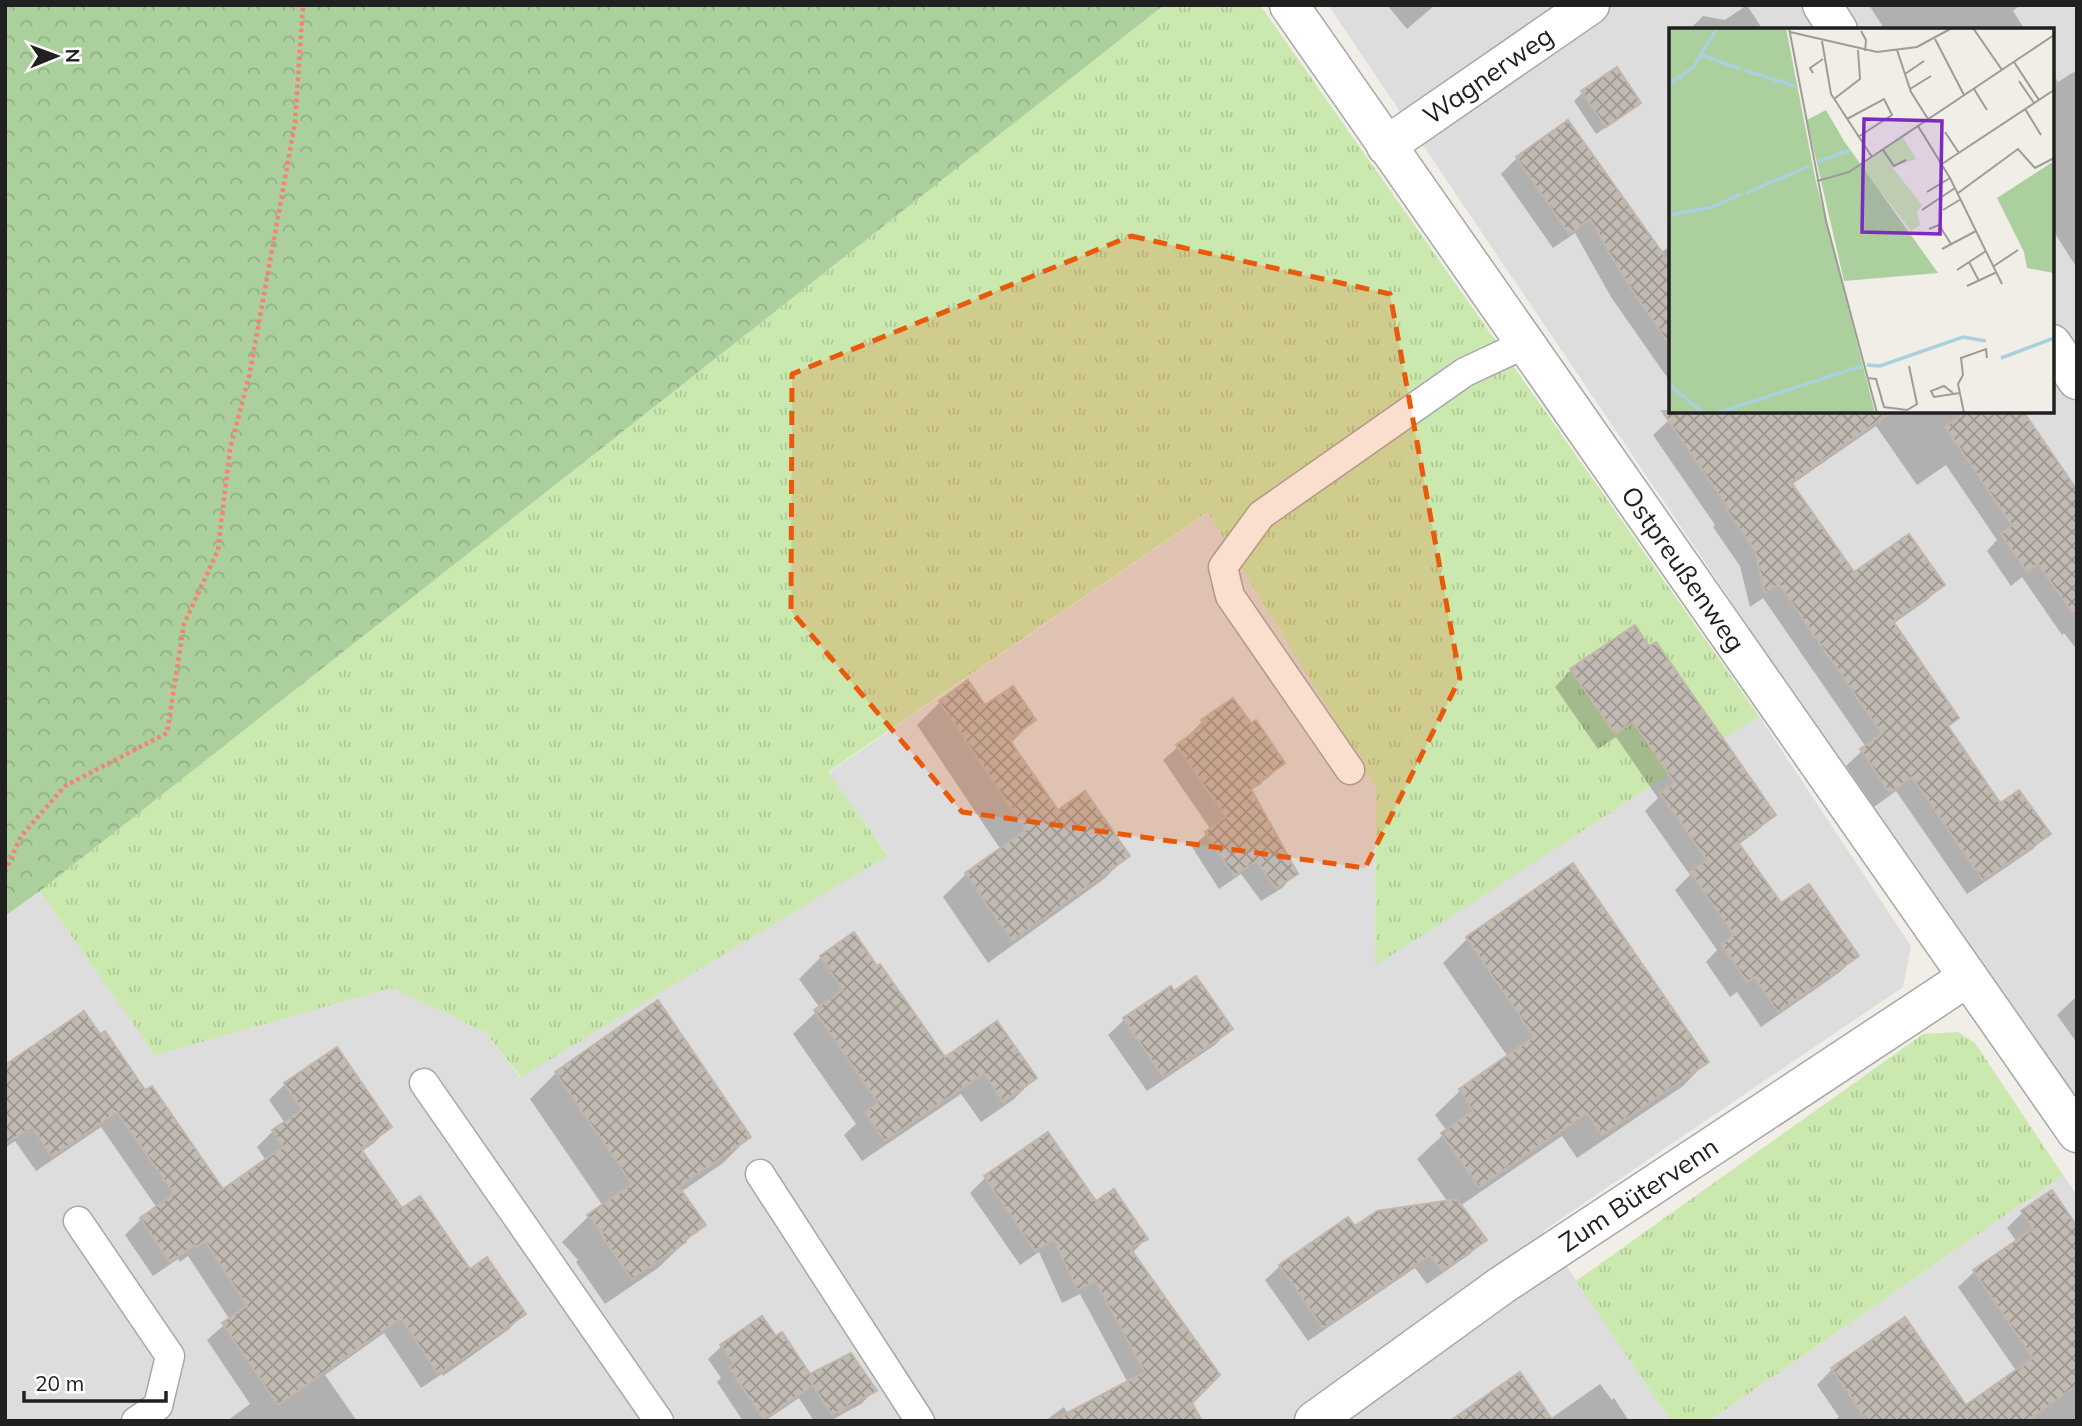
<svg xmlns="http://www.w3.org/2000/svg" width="2082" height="1426" viewBox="0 0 2082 1426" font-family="Mulish,sans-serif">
<defs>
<pattern id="grass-tufts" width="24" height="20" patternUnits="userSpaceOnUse" patternTransform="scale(1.75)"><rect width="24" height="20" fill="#cbe9af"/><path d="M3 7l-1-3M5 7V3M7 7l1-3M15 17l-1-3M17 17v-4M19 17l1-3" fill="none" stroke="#aec896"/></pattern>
<pattern id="forest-crowns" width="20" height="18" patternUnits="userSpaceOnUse" patternTransform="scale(1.75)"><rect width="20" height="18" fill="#abcf9d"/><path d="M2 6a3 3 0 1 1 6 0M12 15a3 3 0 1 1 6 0" fill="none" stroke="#93b187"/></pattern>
<pattern id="building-cross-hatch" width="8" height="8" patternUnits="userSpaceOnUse" patternTransform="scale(1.75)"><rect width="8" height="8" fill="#c1bab3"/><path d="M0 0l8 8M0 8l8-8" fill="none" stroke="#9c9791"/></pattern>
</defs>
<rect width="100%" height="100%" fill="#f1eee7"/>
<path fill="#dedddd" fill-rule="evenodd" d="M 1328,5 L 2077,5 L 2077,1101 L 1794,694 ZM 1671,30 L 2052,30 L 2052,411 L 1671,411 Z
M 1209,512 L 1376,788 L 1375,965 L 1759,716 L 1911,946 L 1903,987 L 1543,1231 L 1671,1421 L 5,1421 L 5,916 L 40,891 L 155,1054 L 391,988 L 485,1032 L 520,1077 L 888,854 L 828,773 Z
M 2063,1175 L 2077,1195 L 2077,1421 L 1709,1421 Z"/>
<path fill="url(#grass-tufts)" d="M 1164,5 L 1260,5 L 1759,716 L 1375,966 L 1376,788 L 1208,512 L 828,772 L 888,855 L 521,1077 L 485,1032 L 391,988 L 155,1055 L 40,891 Z
M 1958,1032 L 1975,1043 L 2063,1175 L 1709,1421 L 1671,1421 L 1576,1281 L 1923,1034 Z"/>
<path fill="url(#forest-crowns)" d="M 5,5 L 1164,5 L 40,891 L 5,916 Z"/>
<path fill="#0003" d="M 1387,5 L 1435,5 L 1407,29 Z
M 1747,5 L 1763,30 L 1689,30 L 1703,16 L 1725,20 Z
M 1869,5 L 2020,5 L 2013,11 L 2025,30 L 1885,30 Z
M 2077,70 L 2077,268 L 2052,229 L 2052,224 L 2055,221 L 2052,215 L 2052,72 L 2058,82 Z
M 1583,92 L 1639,102 L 1630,111 L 1596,134 L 1574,101 Z
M 1567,123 L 1660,253 L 1671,246 L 1671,383 L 1611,297 L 1575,233 L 1553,248 L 1501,174 L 1517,158 Z
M 1681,411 L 2020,411 L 2077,493 L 2077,650 L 2064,633 L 2062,635 L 2022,577 L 2011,586 L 1987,551 L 1997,540 L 1946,465 L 1917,485 L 1876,426 L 1791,485 L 1854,575 L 1943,585 L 1927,600 L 1893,624 L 1957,718 L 1947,728 L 1999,805 L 2048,834 L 2033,849 L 1967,894 L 1896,791 L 1874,807 L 1846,766 L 1866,747 L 1763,598 L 1750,607 L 1740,566 L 1713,527 L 1715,525 L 1653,435 L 1669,420 Z
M 1571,670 L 1774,815 L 1757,831 L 1738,845 L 1780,906 L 1856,956 L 1840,972 L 1761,1027 L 1737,992 L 1730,997 L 1706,962 L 1717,950 L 1675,890 L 1690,875 L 1645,811 L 1658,798 L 1616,737 L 1598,749 L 1555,687 Z
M 940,702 L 985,707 L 1034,720 L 1010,744 L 1058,813 L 1127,856 L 1104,879 L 988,963 L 943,897 L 966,874 L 1001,850 L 917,725 Z
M 1202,722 L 1250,725 L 1283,763 L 1269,777 L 1250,791 L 1296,873 L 1282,888 L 1261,901 L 1241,874 L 1219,889 L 1192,847 L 1211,830 L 1163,760 L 1189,737 L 1188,736 Z
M 1467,939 L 1707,1061 L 1683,1086 L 1577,1158 L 1562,1136 L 1460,1206 L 1484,1240 L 1470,1254 L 1427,1284 L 1415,1268 L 1308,1341 L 1265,1280 L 1280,1266 L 1348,1219 L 1354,1229 L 1448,1202 L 1417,1159 L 1447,1131 L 1435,1115 L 1460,1091 L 1508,1057 L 1443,963 Z
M 821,957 L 944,1059 L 1035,1078 L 1013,1100 L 981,1122 L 961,1094 L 862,1161 L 844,1135 L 856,1124 L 793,1034 L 820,1008 L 799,979 Z
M 1170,988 L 1173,993 L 1230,1029 L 1215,1045 L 1147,1091 L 1108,1035 L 1124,1020 Z
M 2077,996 L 2077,1043 L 2057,1015 Z
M 5,1067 L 145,1092 L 222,1192 L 266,1161 L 257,1147 L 273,1131 L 285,1123 L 269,1100 L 285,1084 L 390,1127 L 374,1143 L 361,1152 L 402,1210 L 470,1271 L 524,1314 L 508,1330 L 443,1376 L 442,1374 L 421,1388 L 384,1333 L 325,1375 L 357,1421 L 227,1421 L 250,1404 L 207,1340 L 230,1320 L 188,1256 L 180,1262 L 178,1259 L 153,1276 L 125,1235 L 141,1219 L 157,1208 L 101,1127 L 36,1171 L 15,1141 L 5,1148 Z
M 556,1073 L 749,1137 L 723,1163 L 681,1192 L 703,1225 L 658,1268 L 605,1304 L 576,1262 L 578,1260 L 562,1242 L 589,1216 L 603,1206 L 530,1099 Z
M 1048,1134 L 1096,1204 L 1146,1239 L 1132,1253 L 1190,1403 L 1185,1421 L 1045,1421 L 1064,1407 L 1070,1417 L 1128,1383 L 1080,1294 L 1062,1303 L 1039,1252 L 1020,1265 L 970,1193 L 985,1178 Z
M 2022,1213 L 2077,1267 L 2077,1421 L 1951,1421 L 2017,1372 L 1958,1287 L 1974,1272 L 2017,1242 L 2007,1228 Z
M 776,1338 L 810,1376 L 875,1390 L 861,1404 L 830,1421 L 814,1421 L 799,1398 L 765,1421 L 743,1421 L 717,1382 L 721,1378 L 708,1359 L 722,1346 Z
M 1832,1369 L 1897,1421 L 1833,1421 L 1839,1417 L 1817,1385 Z
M 1600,1384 L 1612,1400 L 1614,1398 L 1629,1421 L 1456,1421 L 1550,1419 Z"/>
<path fill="url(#building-cross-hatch)" stroke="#c2b5aa" stroke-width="2" d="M 1617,67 L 1641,103 L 1606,127 L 1581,91 Z
M 1568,120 L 1671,265 L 1671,347 L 1626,281 L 1590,219 L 1569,234 L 1516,157 Z
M 1662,411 L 1893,411 L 1791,482 L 1854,572 L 1909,534 L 1945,585 L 1893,621 L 1959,718 L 1948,726 L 2000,803 L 2019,790 L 2051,834 L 1983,880 L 1912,777 L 1890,793 L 1860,749 L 1882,734 L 1779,584 L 1765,593 L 1755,551 L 1727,510 L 1729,509 Z
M 1968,411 L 2023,411 L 2077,490 L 2077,619 L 2038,564 L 2027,572 L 2001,534 L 2012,525 L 1945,427 Z
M 1635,625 L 1649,646 L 1656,642 L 1776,815 L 1738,842 L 1781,903 L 1809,884 L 1859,956 L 1778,1012 L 1754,977 L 1747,982 L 1721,944 L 1734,935 L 1690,872 L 1707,860 L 1660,793 L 1675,783 L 1633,722 L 1615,734 L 1570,669 Z
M 968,680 L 985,705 L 1013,686 L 1036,720 L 1009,739 L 1058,810 L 1085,791 L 1130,856 L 1012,941 L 965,873 L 1026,830 L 939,701 Z
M 1233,698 L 1251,723 L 1256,720 L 1285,763 L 1260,781 L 1261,783 L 1251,789 L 1298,874 L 1276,888 L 1256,861 L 1234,876 L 1205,832 L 1226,817 L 1176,745 L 1204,725 L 1201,720 Z
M 1573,863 L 1709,1062 L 1602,1135 L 1587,1113 L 1479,1187 L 1441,1133 L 1473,1111 L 1459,1089 L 1534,1037 L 1466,937 Z
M 854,932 L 877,966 L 880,964 L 945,1057 L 997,1021 L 1037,1078 L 1003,1102 L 984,1073 L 885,1141 L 865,1112 L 878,1103 L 814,1010 L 843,990 L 820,956 Z
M 1196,976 L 1233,1029 L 1163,1077 L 1123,1018 L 1171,986 L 1174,991 Z
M 658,1000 L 751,1137 L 679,1187 L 706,1225 L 685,1240 L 686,1242 L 632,1279 L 601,1235 L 603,1233 L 587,1215 L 632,1184 L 555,1072 Z
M 84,1011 L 100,1034 L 105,1031 L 145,1090 L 152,1086 L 223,1189 L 283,1147 L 272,1130 L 302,1110 L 284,1083 L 337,1047 L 392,1127 L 361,1149 L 402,1208 L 420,1196 L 470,1269 L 487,1257 L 526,1314 L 459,1361 L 459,1360 L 438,1374 L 401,1318 L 278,1405 L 222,1323 L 247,1306 L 205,1241 L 196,1247 L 195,1245 L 170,1262 L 140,1218 L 174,1194 L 117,1112 L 52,1157 L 32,1127 L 5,1144 L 5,1065 Z
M 1048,1132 L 1096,1201 L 1114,1189 L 1148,1239 L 1130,1248 L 1220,1375 L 1192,1403 L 1202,1421 L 1052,1421 L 1145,1372 L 1095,1281 L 1077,1290 L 1054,1239 L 1035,1251 L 984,1176 Z
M 2052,1190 L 2077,1226 L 2077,1385 L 2027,1421 L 1867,1421 L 1831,1368 L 1905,1317 L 1966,1405 L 2033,1358 L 1973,1270 L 2033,1229 L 2021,1211 Z
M 1457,1199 L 1487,1240 L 1442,1271 L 1430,1255 L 1323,1328 L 1279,1265 L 1348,1217 L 1355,1226 L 1377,1211 Z
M 762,1316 L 776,1336 L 782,1332 L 810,1374 L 851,1353 L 877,1391 L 832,1415 L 813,1385 L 764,1419 L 729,1367 L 734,1364 L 720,1345 Z
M 1520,1372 L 1553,1421 L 1450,1421 Z"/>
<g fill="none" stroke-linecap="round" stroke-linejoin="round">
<g stroke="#a7a7a7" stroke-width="31">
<path id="service" d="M 1350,770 L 1230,596 L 1223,567 L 1261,515 L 1465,372 L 1525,344
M 424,1083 L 659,1421
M 760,1174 L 920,1421
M 78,1221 L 170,1356 L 158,1406 L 136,1421"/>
</g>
<g stroke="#a7a7a7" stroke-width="41">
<g id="minor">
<path id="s1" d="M 1289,5 L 2077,1133"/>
<path d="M 1822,5 L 1838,30"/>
<path id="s2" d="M 1386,146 L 1590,5"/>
<path d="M 2052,344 L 2077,380"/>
<path id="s3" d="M 1314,1421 L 1502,1285 L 1968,977"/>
</g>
</g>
<path stroke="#f78172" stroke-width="4.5" stroke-dasharray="3.5 3.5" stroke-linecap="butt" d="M 5,872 L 21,836 L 65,786 L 167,733 L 184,624 L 218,550 L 230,449 L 249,377 L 295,123 L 303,5"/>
<use href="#service" stroke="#fff" stroke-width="28"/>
<use href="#minor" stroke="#fff" stroke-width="38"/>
</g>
<path fill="#e8590c" fill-opacity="0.2" stroke="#e8590c" stroke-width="5" stroke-dasharray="14 9" stroke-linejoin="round" d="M 1131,236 L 1390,294 L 1460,678 L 1365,868 L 962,812 L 791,611 L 792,374 Z"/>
<g text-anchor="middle" stroke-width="6" stroke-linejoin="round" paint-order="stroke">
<g font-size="26" fill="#202020" stroke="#fff">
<text dy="9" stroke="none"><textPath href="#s2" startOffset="124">Wagnerweg</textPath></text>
<text dy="9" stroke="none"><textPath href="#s1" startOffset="688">Ostpreußenweg</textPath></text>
<text dy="9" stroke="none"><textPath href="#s3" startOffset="396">Zum Bütervenn</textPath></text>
</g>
</g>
<g transform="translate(1669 28)">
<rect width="385" height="385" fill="#f1eee7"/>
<path d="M 234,109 L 247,131 L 223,139 L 253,177 L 248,184 L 251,197 L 242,203 L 192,138 Z" fill="#cbe9af"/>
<path d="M 0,0 L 117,0 L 147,154 L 206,385 L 0,385 ZM 157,82 L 175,113 L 269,245 L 175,253 L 138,92 ZM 385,133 L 385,245 L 358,240 L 355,224 L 328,170 Z" fill="#abcf9d"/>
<path fill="none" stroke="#a9d1dd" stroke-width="3.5" d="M 33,27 L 71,41M 75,42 L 126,58M 0,56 L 24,40 L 48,0M 149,134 L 181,122M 77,165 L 140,138M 0,187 L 44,179 L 72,166M 332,330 L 385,310M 198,337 L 211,338 L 294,309 L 317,313M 0,356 L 34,385M 48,385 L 193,338"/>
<path fill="none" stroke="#9d9c97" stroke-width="2" d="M 120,0 L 157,193 L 208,385M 304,0 L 333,42M 192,3 L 197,12 L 196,23M 121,4 L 208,24 L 248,19 L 283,0M 266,11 L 295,67M 153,13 L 162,66 L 203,129M 228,22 L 242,64 L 259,91M 345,34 L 370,72M 144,45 L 141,40 L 154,31M 236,46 L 255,33M 350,53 L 365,75M 241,61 L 262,48M 305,61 L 318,82M 165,71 L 191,51 L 189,22M 356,81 L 372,107M 178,91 L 215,71 L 223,87 L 189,109M 249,98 L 281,150 L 333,256M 276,104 L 290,125M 214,122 L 225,138 L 237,132M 273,136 L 385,62M 148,153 L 180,144 L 385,7M 258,164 L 281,150M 289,165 L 349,121 L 366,140 L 385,130M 253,182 L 286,160M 274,182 L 292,171M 260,201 L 270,197 L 282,216M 273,221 L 307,203M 300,234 L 310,253M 325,238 L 349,222M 288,242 L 317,223M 298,258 L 328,244M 198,350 L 207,351 L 215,379 L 238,382 L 248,376 L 240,338M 284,365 L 275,358 L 262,363 L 265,369 L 291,365M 295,385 L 289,356 L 294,347 L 292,330 L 317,321 L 318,330"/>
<path fill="#7b2cbf" fill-opacity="0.15" stroke="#7b2cbf" stroke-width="3.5" d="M 195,91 L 273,93 L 271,206 L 193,204 Z"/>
<rect width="385" height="385" fill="none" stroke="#202020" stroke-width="3.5"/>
</g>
<rect width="2082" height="1426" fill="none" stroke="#202020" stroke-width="14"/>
<g transform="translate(56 56) rotate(89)" stroke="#ffffff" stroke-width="5" paint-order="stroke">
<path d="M0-5L12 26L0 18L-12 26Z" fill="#202020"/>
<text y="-10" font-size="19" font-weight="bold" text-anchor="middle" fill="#202020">N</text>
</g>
<path d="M24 1391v10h142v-10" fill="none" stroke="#202020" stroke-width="3.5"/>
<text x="35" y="1391" font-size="21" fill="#202020" stroke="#ffffff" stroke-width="5" paint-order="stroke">20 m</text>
</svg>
